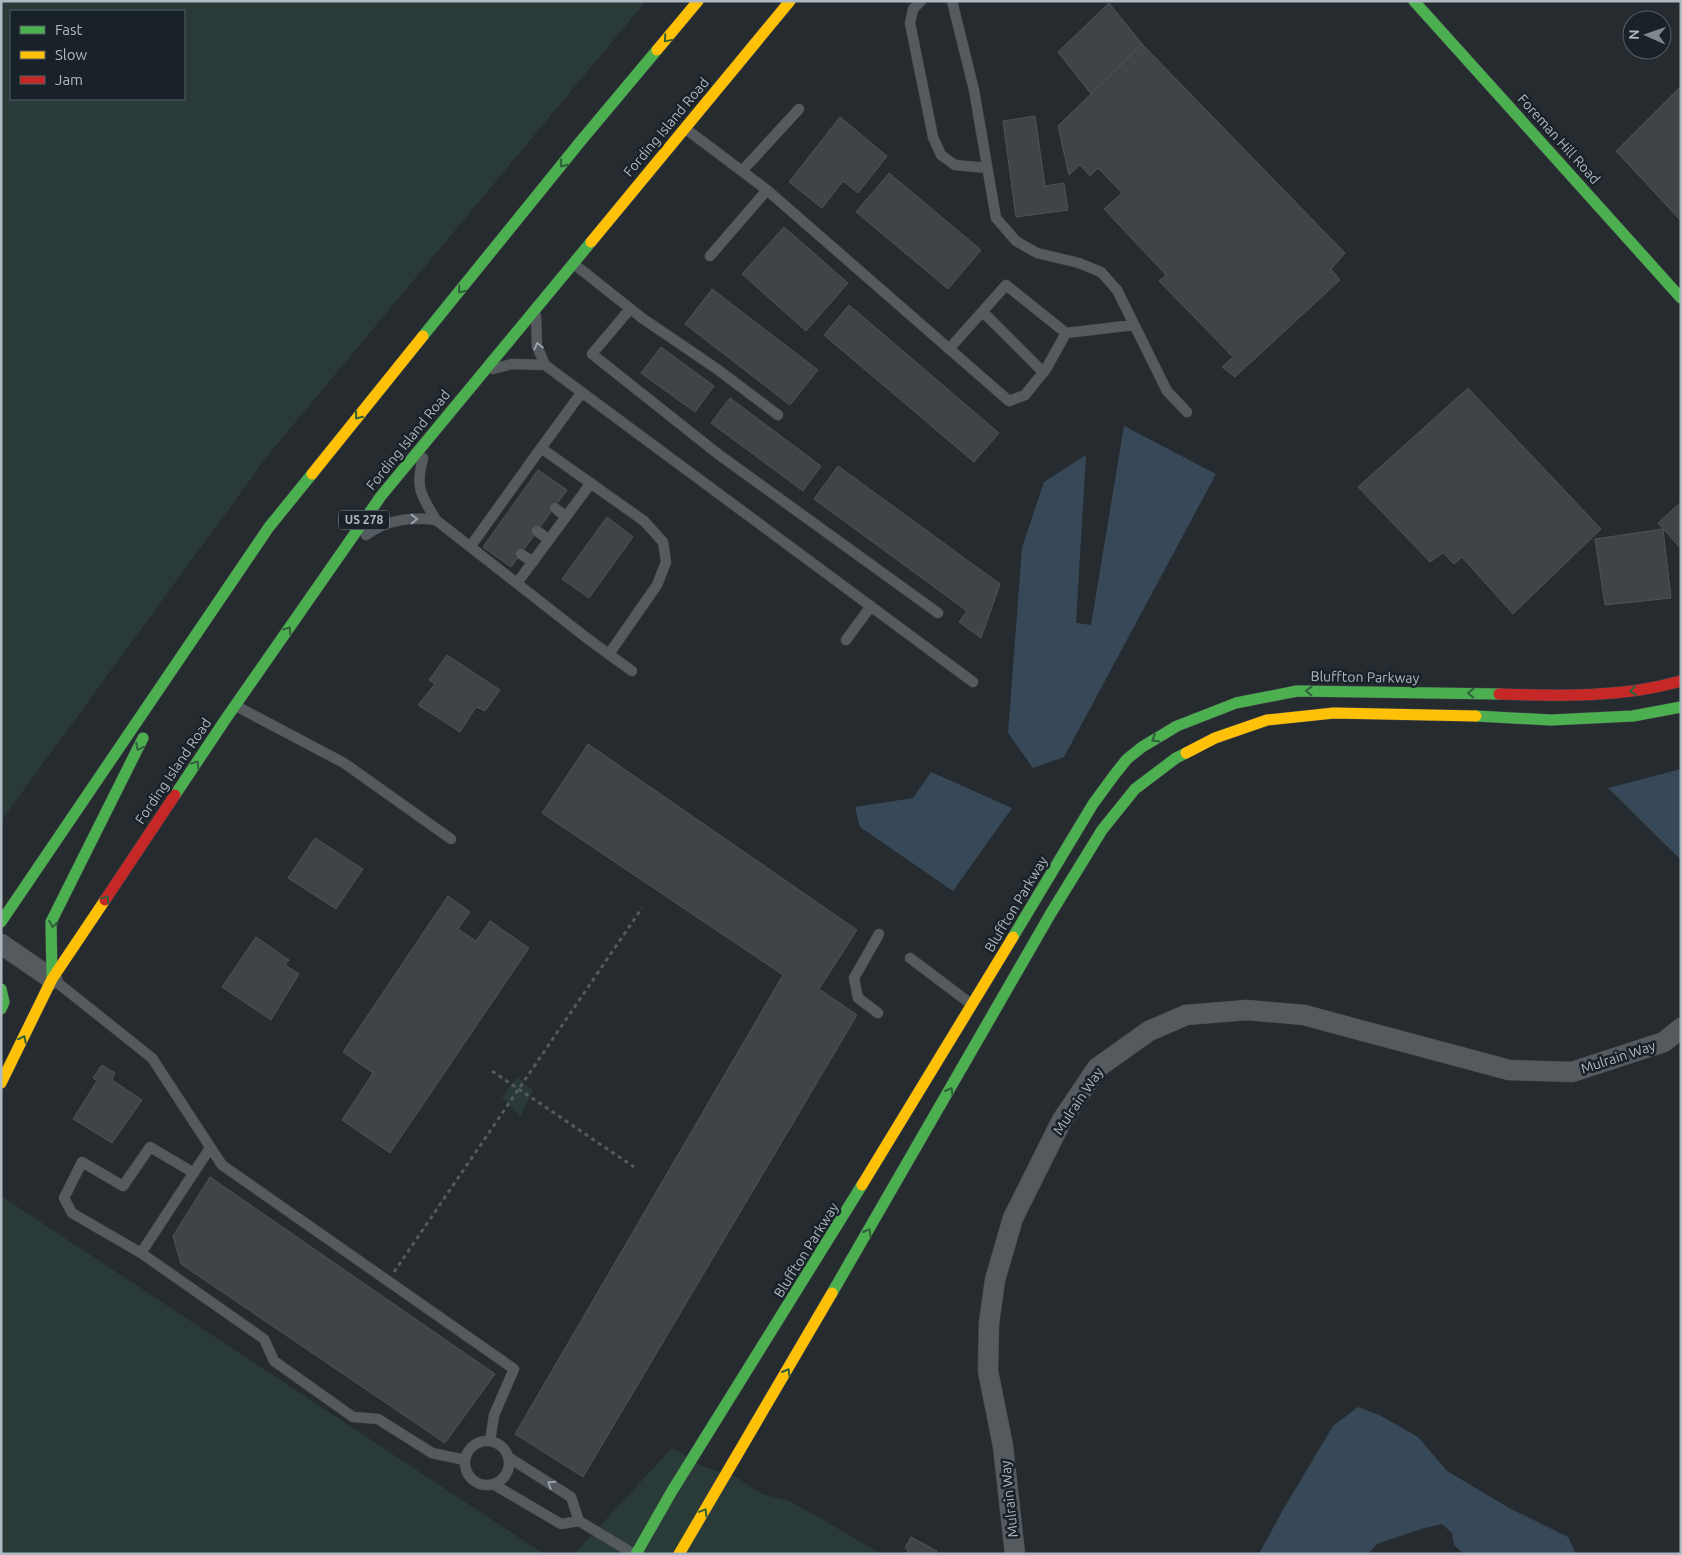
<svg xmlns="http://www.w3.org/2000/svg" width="1682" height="1555" viewBox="0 0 1682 1555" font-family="Ubuntu,sans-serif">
<rect width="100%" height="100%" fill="#262b30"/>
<path fill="#293a38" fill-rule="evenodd" d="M 1,1 L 646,1 L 269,454 L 1,821 ZM 11,11 L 184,11 L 184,99 L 11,99 Z
M 517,1077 L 533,1090 L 520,1117 L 502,1097 Z
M 1,1196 L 544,1554 L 1,1554 Z
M 672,1448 L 702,1466 L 736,1477 L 762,1494 L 790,1501 L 882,1554 L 574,1554 Z"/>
<path fill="#374958" d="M 1124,426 L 1216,474 L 1064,757 L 1033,768 L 1008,733 L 1022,548 L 1044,482 L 1086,455 L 1076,623 L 1091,625 Z
M 1681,769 L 1681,860 L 1608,788 Z
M 931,772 L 1012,808 L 953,891 L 860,827 L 855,807 L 913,798 Z
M 1358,1407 L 1379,1415 L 1418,1437 L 1447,1471 L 1509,1508 L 1568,1537 L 1576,1554 L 1464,1554 L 1454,1545 L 1452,1533 L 1442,1524 L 1421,1529 L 1377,1544 L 1368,1554 L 1259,1554 L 1284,1508 L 1333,1426 Z"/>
<path fill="#3f4448" stroke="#4d5358" d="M 1109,3 L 1142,44 L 1091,94 L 1058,52 Z
M 1142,44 L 1345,253 L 1331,269 L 1340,280 L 1235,377 L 1222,367 L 1233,357 L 1159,281 L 1166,275 L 1104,209 L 1122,193 L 1098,168 L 1090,176 L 1080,165 L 1069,175 L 1058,126 Z
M 1681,86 L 1681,221 L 1616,151 Z
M 1035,116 L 1045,186 L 1064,183 L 1068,210 L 1016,217 L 1003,121 Z
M 840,117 L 887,156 L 858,193 L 843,181 L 822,208 L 789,182 Z
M 889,173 L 981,250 L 948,289 L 856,212 Z
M 784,227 L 848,283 L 806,331 L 742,274 Z
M 712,289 L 818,370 L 790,405 L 685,324 Z
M 849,305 L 999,433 L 974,462 L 824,335 Z
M 661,347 L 714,386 L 695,412 L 641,373 Z
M 1468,388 L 1601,529 L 1513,614 L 1462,557 L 1454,564 L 1443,553 L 1430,562 L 1358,487 Z
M 730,398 L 821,466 L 803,491 L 711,423 Z
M 838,466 L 1000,584 L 981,638 L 959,622 L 967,611 L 814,499 Z
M 538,470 L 567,490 L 511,567 L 483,547 Z
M 1681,502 L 1681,549 L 1658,523 Z
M 607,517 L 633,537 L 589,598 L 562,579 Z
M 1663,529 L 1671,598 L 1605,605 L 1595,539 Z
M 447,655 L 500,690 L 485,711 L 476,707 L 460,732 L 418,705 L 435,684 L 429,680 Z
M 588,744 L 857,930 L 819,989 L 857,1015 L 583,1477 L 515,1434 L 783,975 L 542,813 Z
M 315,838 L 363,869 L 336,909 L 288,878 Z
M 448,896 L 470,912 L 458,929 L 476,941 L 490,921 L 529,948 L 390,1153 L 342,1120 L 373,1073 L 343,1052 Z
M 256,937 L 289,960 L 285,965 L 299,974 L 271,1020 L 222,987 Z
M 102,1065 L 115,1073 L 112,1080 L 142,1100 L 112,1143 L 73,1119 L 97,1081 L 93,1078 Z
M 210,1177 L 495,1374 L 445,1443 L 181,1264 L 173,1236 Z
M 911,1537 L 937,1551 L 936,1554 L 906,1554 L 908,1550 L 905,1548 Z"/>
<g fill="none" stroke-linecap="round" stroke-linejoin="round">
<g stroke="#44474b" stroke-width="11">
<path id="lane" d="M 921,1 L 913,9 L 910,23 L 933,137 L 941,155 L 955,165 L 987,168
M 952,1 L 974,90 L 996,218 L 1016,241 L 1037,253 L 1079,263 L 1101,272 L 1117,290 L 1167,391 L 1187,412
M 686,129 L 767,190 L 1009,401 L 1025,395 L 1046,369 L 1066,333 L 1006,285 L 949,349
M 742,171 L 799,109
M 710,256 L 767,190
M 574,264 L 642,318 L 717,369 L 778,415
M 630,309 L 592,354 L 718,454 L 938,613
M 983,312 L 1043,372
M 1066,333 L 1134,325
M 545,365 L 973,682
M 493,369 L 512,364 L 545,365 L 537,346 L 536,316
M 541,448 L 582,392
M 423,458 C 415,488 421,495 436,520 L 588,639 L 632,671
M 555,508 L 566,517
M 537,531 L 549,540
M 366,535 C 388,519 411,517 436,520
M 470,547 L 541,448 L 644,521 L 663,542 L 666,562 L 657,585 L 609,654
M 521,554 L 533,562
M 517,583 L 591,483
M 846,640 L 871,606
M 236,706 L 344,763 L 451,839
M 910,958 L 971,1004
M 54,980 L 152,1058 L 222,1165 L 514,1369 L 494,1415 L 490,1441
M 878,1013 L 858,998 L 854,978 L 879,934
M 210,1148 L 141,1253 L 264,1339 L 274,1361 L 353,1417 L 378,1419 L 432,1453 L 465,1460
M 141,1253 L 72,1213 L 64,1198 L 82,1162 L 123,1186 L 150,1147 L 194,1173
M465 1463a22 22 0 1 1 44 0a22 22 0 1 1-44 0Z
M 508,1457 L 571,1497 L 579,1521
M 493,1484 L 561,1524 L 579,1521 L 634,1554"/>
</g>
<g stroke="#44474b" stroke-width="21">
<path id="street" d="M 1,944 L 52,979
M 1015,1554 L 1003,1446 L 988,1371 L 989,1323 L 995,1280 L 1013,1218 L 1062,1120 L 1097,1068 L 1149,1031 L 1186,1015 L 1247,1010 L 1304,1015 L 1509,1070 L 1572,1072 L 1664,1042 L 1681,1028"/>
</g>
<g stroke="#44474b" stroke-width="12">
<path id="fast" d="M 1414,1 L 1681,298
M 423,336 L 580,142 L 657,50
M 1476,716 L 1551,720 L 1633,716 L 1681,707
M 175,795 L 225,720 L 381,496 L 591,242
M 1,922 L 269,527 L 312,474
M 1013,937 L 1093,804 L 1115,774 L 1127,759 L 1142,747 L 1177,726 L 1236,703 L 1297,691 L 1499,694
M 52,979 L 51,922 L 143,738
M 1,989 L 4,1002 L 1,1009
M 832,1293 L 1051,913 L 1102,830 L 1135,789 L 1176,758 L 1186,753
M 636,1554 L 672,1491 L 862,1185"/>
</g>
<g stroke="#44474b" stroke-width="12">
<path id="slow" d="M 657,50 L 698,1
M 591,242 L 790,1
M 312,474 L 423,336
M 1186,753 L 1215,738 L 1267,720 L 1334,713 L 1476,716
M 1,1083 L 52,979 L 105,900
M 862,1185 L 1013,937
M 679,1554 L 832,1293"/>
</g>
<g stroke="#44474b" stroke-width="12">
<path id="jam" d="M 1499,694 C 1561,696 1621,698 1681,681
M 105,900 L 175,795"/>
</g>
<path stroke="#555a5d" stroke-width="3" stroke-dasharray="4 4" stroke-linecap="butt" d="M 492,1071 L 634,1167
M 394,1272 L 642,908"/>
<use href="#lane" stroke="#555a5f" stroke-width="10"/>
<use href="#street" stroke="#555a5f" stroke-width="20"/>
<use href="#fast" stroke="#4caf50" stroke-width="11"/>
<use href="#slow" stroke="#ffc107" stroke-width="11"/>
<use href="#jam" stroke="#c62828" stroke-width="11"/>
</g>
<defs><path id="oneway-chevron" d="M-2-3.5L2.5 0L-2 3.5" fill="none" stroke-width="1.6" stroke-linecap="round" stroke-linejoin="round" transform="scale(1.25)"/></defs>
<g stroke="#30613b">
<use href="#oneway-chevron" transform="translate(667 39) rotate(130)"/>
<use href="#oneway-chevron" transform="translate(563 164) rotate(129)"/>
<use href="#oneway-chevron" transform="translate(461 290) rotate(129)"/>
<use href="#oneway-chevron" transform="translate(358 416) rotate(129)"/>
<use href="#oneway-chevron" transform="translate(288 630) rotate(-55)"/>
<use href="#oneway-chevron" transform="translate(1309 691) rotate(-180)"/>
<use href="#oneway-chevron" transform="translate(1633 691) rotate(171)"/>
<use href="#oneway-chevron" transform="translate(1471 693) rotate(-179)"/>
<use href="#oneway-chevron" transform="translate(1155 739) rotate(149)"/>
<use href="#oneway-chevron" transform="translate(139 747) rotate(117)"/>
<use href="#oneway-chevron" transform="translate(196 764) rotate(-56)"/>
<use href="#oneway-chevron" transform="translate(106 899) rotate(-56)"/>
<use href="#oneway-chevron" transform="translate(53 924) rotate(99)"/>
<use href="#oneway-chevron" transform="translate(23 1039) rotate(-64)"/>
<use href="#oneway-chevron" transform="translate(950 1091) rotate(-60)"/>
<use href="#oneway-chevron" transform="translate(868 1232) rotate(-60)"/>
<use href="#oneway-chevron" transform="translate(787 1372) rotate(-60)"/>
<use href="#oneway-chevron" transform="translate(704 1512) rotate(-59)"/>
</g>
<g stroke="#98a1a9">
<use href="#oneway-chevron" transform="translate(538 346) rotate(-103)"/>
<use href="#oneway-chevron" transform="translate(414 519) rotate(-1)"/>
<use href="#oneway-chevron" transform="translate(551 1484) rotate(-147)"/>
</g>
<g text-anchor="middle" stroke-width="5" stroke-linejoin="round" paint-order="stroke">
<rect fill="#1a2229" stroke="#828c94" stroke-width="1" x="339" y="510.5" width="50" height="19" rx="4"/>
<g font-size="12" font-weight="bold" fill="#afb9c2">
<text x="364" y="524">US 278</text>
</g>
<g font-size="14" fill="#afb9c2" stroke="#1a2229">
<text transform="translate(666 127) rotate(-50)" y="5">Fording Island Road</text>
<text transform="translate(1559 139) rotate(48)" y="5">Foreman Hill Road</text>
<text transform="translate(408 440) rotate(-51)" y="5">Fording Island Road</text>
<text transform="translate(1365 677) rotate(1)" y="5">Bluffton Parkway</text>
<text transform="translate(173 771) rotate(-56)" y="5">Fording Island Road</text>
<text transform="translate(1016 904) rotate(-59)" y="5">Bluffton Parkway</text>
<text transform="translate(1618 1057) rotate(-18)" y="5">Mulrain Way</text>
<text transform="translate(1078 1101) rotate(-56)" y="5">Mulrain Way</text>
<text transform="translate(806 1250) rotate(-58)" y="5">Bluffton Parkway</text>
<text transform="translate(1009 1499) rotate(-96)" y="5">Mulrain Way</text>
</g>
</g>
<rect width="1682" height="1555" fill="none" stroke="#afb9c2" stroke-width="5"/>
<rect x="10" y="10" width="175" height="90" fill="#1a2229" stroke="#565e66"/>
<rect x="20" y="26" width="25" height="8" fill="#4caf50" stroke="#565e66"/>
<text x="55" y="35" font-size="15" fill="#afb9c2">Fast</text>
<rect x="20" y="51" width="25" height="8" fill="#ffc107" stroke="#565e66"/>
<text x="55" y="60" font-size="15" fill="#afb9c2">Slow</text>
<rect x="20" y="76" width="25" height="8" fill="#c62828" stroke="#565e66"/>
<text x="55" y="85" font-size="15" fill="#afb9c2">Jam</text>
<g transform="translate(1647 35) rotate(272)"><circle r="24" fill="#1a2229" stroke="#565e66"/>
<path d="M0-4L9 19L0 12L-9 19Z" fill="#7f878f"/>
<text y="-8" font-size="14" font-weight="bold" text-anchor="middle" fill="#afb9c2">N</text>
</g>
</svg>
